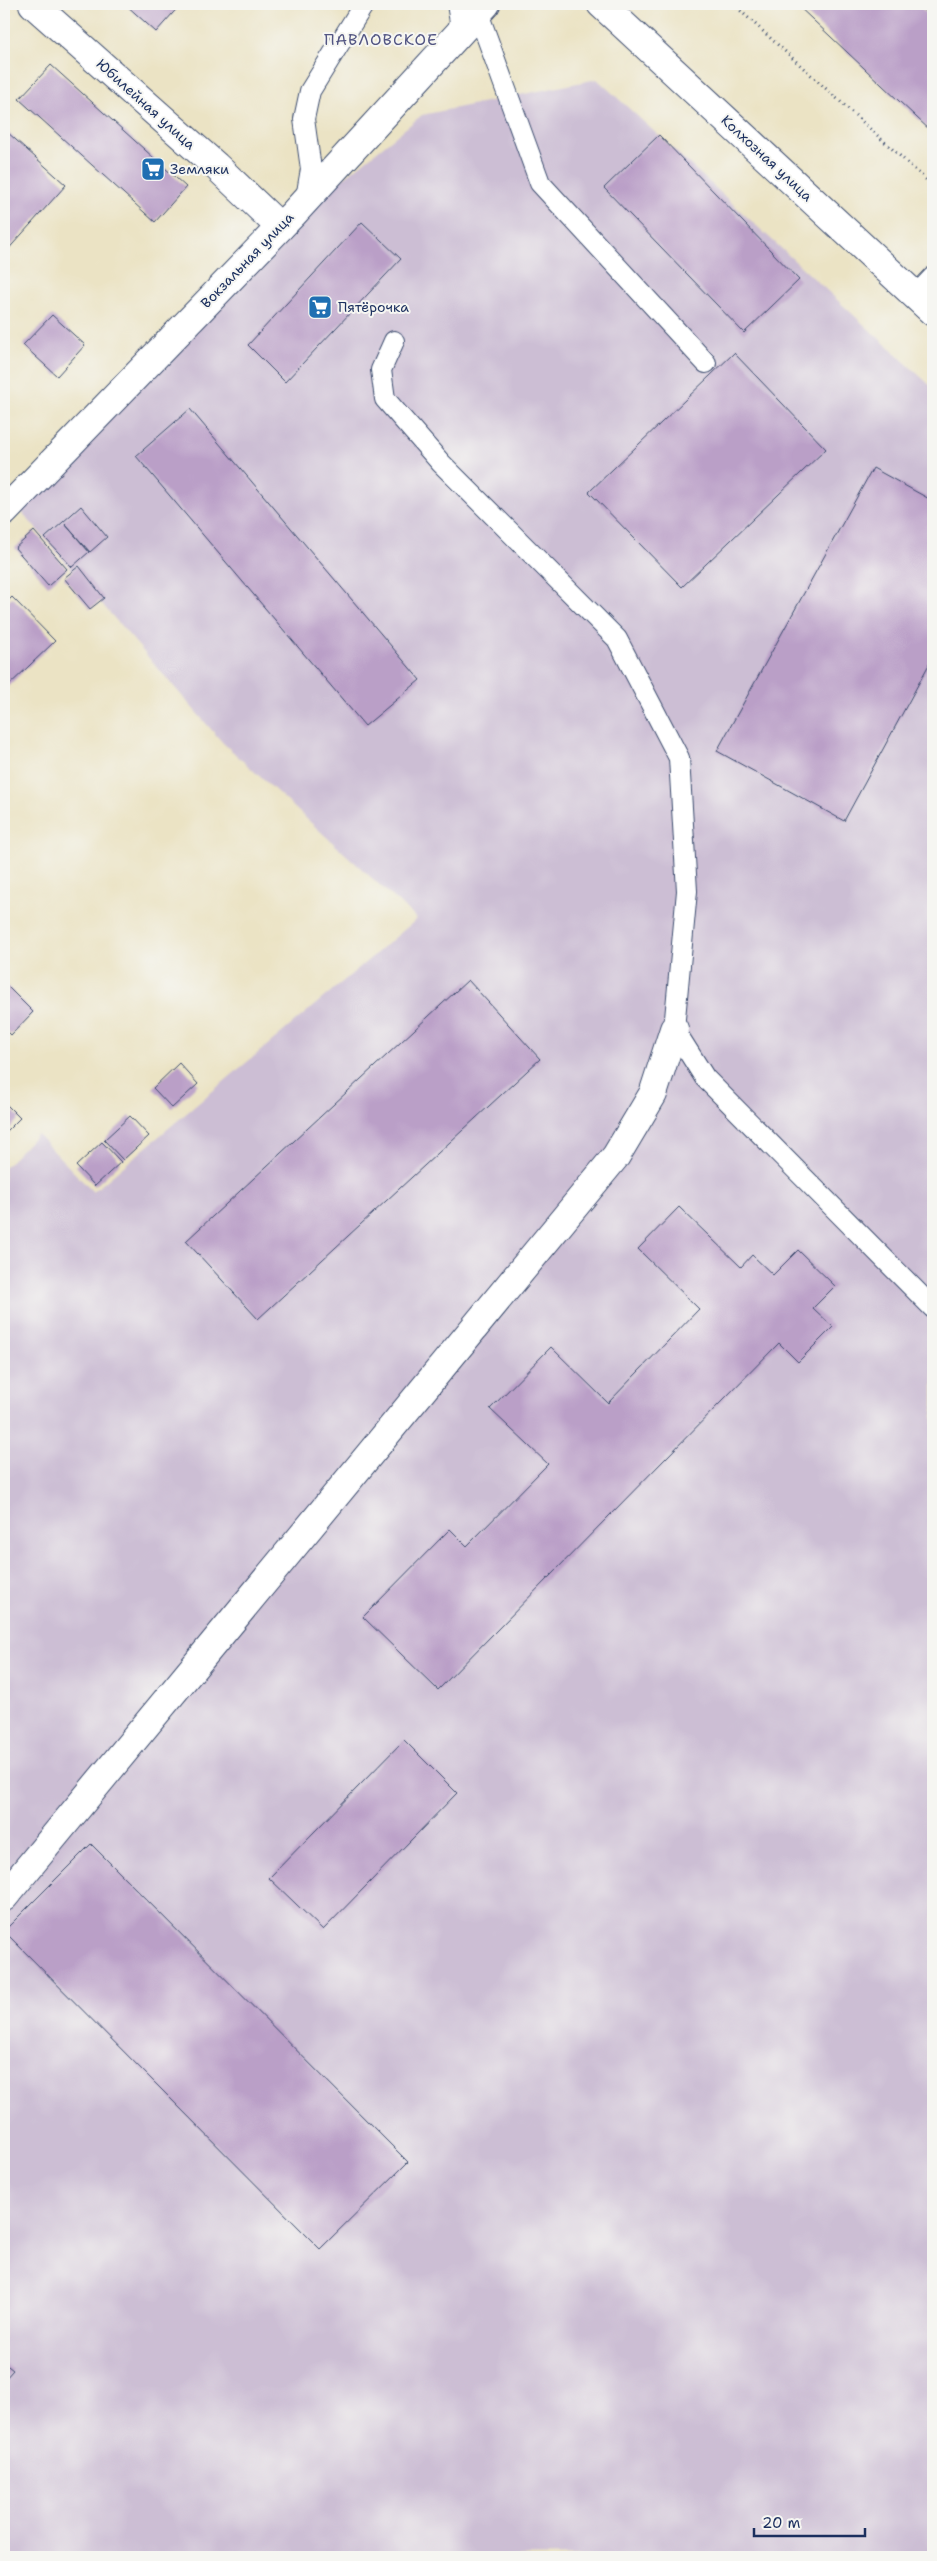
<svg xmlns="http://www.w3.org/2000/svg" width="937" height="2561" viewBox="0 0 937 2561" font-family="'Shantell Sans',sans-serif">
<rect width="100%" height="100%" fill="#f6f6f2"/>
<filter id="ink" filterUnits="userSpaceOnUse"><feTurbulence type="fractalNoise" baseFrequency=".02" numOctaves="2"/><feDisplacementMap in="SourceGraphic" scale="10" xChannelSelector="R" yChannelSelector="G"/><feConvolveMatrix kernelMatrix="1 2 1 2 8 2 1 2 1" color-interpolation-filters="sRGB"/></filter>
<filter id="wash" filterUnits="userSpaceOnUse"><feTurbulence type="fractalNoise" baseFrequency=".0096" numOctaves="4" result="noise"/><feDisplacementMap in="SourceGraphic" scale="20" xChannelSelector="R" yChannelSelector="G"/><feGaussianBlur stdDeviation="1.12" result="paint"/><feColorMatrix in="noise" values="0 0 0 0 0 0 0 0 0 0 0 0 0 0 0 0 0 1.4 0 .05"/><feComposite in="paint" operator="in"/></filter>
<g filter="url(#wash)">
<rect width="100%" height="100%" fill="#ebe3c4"/>
<path fill="#ccbed4" d="M 597,79 L 933,388 L 933,2556 L 4,2557 L 4,1168 L 37,1134 L 93,1192 L 417,919 L 223,743 L 13,502 L 340,181 L 422,115 Z"/>
<g id="blocks">
<path fill="#ba9fc7" d="M 125,4 L 181,4 L 156,32 Z
M 796,4 L 917,4 L 933,19 L 933,133 Z
M 51,65 L 186,187 L 155,222 L 19,99 Z
M 6,131 L 66,185 L 4,254 L 4,133 Z
M 659,135 L 799,280 L 744,333 L 604,188 Z
M 362,222 L 401,259 L 285,382 L 248,345 Z
M 52,315 L 85,345 L 57,376 L 23,345 Z
M 734,353 L 826,449 L 682,587 L 589,492 Z
M 190,409 L 420,680 L 365,726 L 136,456 Z
M 873,468 L 933,501 L 933,657 L 844,821 L 717,751 Z
M 81,506 L 107,537 L 90,552 L 65,524 L 89,552 L 72,567 L 45,538 Z
M 34,531 L 67,569 L 48,586 L 15,548 Z
M 79,566 L 104,598 L 90,609 L 64,578 Z
M 12,597 L 55,641 L 4,690 L 4,605 Z
M 468,980 L 540,1059 L 258,1319 L 186,1241 Z
M 4,983 L 33,1012 L 11,1035 L 4,1028 Z
M 179,1063 L 198,1084 L 172,1108 L 153,1088 Z
M 4,1102 L 20,1118 L 4,1134 Z
M 130,1116 L 149,1136 L 123,1160 L 104,1140 Z
M 102,1142 L 121,1162 L 95,1186 L 76,1166 Z
M 679,1207 L 741,1267 L 752,1255 L 773,1275 L 798,1250 L 835,1286 L 813,1308 L 833,1327 L 798,1362 L 779,1343 L 438,1690 L 363,1617 L 450,1529 L 467,1546 L 548,1464 L 490,1409 L 551,1347 L 608,1403 L 699,1309 L 638,1249 Z
M 404,1740 L 457,1793 L 323,1930 L 269,1878 Z
M 91,1844 L 408,2162 L 320,2249 L 4,1931 Z
M 4,2363 L 13,2370 L 4,2380 Z"/>
</g>
</g>
<g filter="url(#ink)">
<use href="#blocks" fill-opacity="0" stroke="#3a4a6d" stroke-width="1"/>
<g fill="none" stroke-linecap="round" stroke-linejoin="round">
<g stroke="#3a4a6d" stroke-width="22">
<path id="lane" d="M 478,13 L 540,183 L 706,363
M 455,38 L 460,22 L 457,4
M 306,198 L 311,169 L 304,119 L 310,91 L 364,4
M 916,295 L 933,277
M 394,341 L 381,370 L 385,399 L 441,463 L 617,639 L 679,758 L 687,891 L 674,1029 L 705,1078 L 933,1308"/>
</g>
<g stroke="#3a4a6d" stroke-width="30">
<path id="street" d="M 33,4 L 216,166 L 280,227
M 601,4 L 933,312
M 4,1897 L 616,1156 L 653,1094 L 674,1029"/>
</g>
<g stroke="#3a4a6d" stroke-width="30">
<path id="secondary" d="M 4,512 L 293,214 L 486,4"/>
</g>
<path stroke="#3a4a6d" stroke-width="3" stroke-dasharray="1 4" stroke-linecap="butt" d="M 733,4 L 933,186"/>
<use href="#lane" stroke="#fff" stroke-width="20"/>
<use href="#street" stroke="#fff" stroke-width="28"/>
<use href="#secondary" stroke="#fff" stroke-width="28"/>
</g>
</g>
<defs>
<g id="supermarket-square" transform="scale(1.25)"><rect x="-9" y="-9" width="18" height="18" rx="4" fill="#1f6fb2" stroke="#f6f6f2"/><path d="M-6-5.5h2.5l.6 2H6L4.5 2H-2.5L-4.4-4H-6ZM-1.5 3.2a1.3 1.3 0 1 0 .1 0ZM3 3.2a1.3 1.3 0 1 0 .1 0Z" fill="#fff"/></g>
</defs>
<g fill-rule="evenodd">
<use href="#supermarket-square" x="153" y="169"/>
<use href="#supermarket-square" x="320" y="307"/>
</g>
<g text-anchor="middle" stroke-width="4" stroke-linejoin="round" paint-order="stroke">
<g font-size="14" fill="#1b2f5e" stroke="#f6f6f2">
<text transform="translate(146 104) rotate(42)" y="5">Юбилейная улица</text>
<text transform="translate(767 158) rotate(43)" y="5">Колхозная улица</text>
<text transform="translate(247 260) rotate(-46)" y="5">Вокзальная улица</text>
</g>
<g font-size="14" fill="#1b2f5e" stroke="#f6f6f2" text-anchor="start">
<text x="170" y="174">Земляки</text>
<text x="338" y="312">Пятёрочка</text>
</g>
<g font-size="16" letter-spacing="1" fill="#535683" stroke="#f6f6f2">
<text x="381" y="45">ПАВЛОВСКОЕ</text>
</g>
</g>
<rect width="937" height="2561" fill="none" stroke="#f6f6f2" stroke-width="20"/>
<path d="M754 2528v8h111v-8" fill="none" stroke="#1b2f5e" stroke-width="2.5"/>
<text x="762" y="2528" font-size="15" fill="#1b2f5e" stroke="#f6f6f2" stroke-width="4" paint-order="stroke">20 m</text>
</svg>
